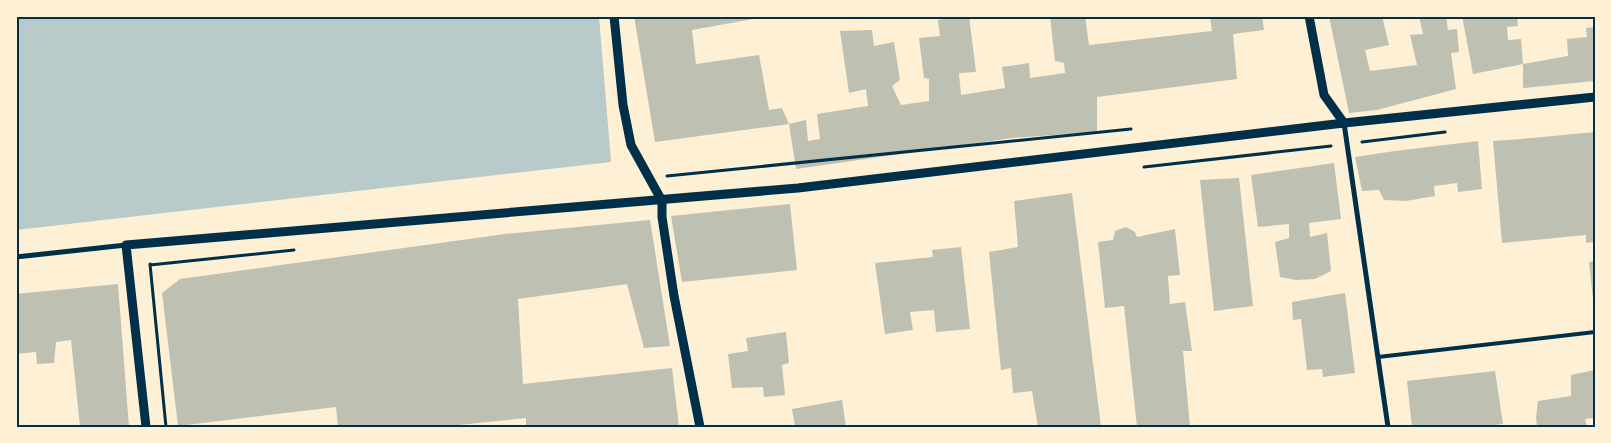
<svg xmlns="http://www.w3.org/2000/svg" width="1611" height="443" viewBox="0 0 1611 443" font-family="'Public Sans',sans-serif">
<rect width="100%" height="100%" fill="#fdf0d5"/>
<path fill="#b9caca" d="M 16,16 L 599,16 L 611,162 L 16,230 Z"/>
<path fill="#bec0b2" d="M 634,16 L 769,16 L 692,30 L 696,64 L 759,55 L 769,110 L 782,108 L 789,124 L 655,142 Z
M 958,16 L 969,16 L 976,72 L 959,73 L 961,95 L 1005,88 L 1002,67 L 1029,63 L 1030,78 L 1065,73 L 1064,63 L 1055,61 L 1050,16 L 1085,16 L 1089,45 L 1212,31 L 1210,16 L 1262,16 L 1264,30 L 1233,34 L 1237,79 L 1097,97 L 1097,132 L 1012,138 L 796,169 L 789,124 L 806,120 L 808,141 L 820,139 L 817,114 L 868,106 L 866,89 L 849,93 L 840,31 L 872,30 L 874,46 L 894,42 L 900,80 L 892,86 L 901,105 L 929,101 L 929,79 L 924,78 L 919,38 L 940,36 L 938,20 Z
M 1329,16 L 1382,16 L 1389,45 L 1365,50 L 1370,71 L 1417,65 L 1410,35 L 1423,34 L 1419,16 L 1446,16 L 1448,30 L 1457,29 L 1459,52 L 1451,53 L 1456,89 L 1377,110 L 1349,113 Z
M 1462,16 L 1517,16 L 1518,26 L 1507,27 L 1508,40 L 1521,39 L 1523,64 L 1473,74 Z
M 1595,27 L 1595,81 L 1523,88 L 1523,64 L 1568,56 L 1567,39 L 1587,37 L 1586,28 Z
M 1595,132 L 1595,242 L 1586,243 L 1586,235 L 1502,243 L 1493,141 L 1522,139 Z
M 1478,141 L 1482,189 L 1458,192 L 1457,183 L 1434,186 L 1435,196 L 1406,201 L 1384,200 L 1379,190 L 1362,191 L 1355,157 L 1395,151 Z
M 1334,163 L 1341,219 L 1309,223 L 1310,237 L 1327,233 L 1331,271 L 1315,279 L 1296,280 L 1280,277 L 1275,242 L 1289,238 L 1289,224 L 1258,227 L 1251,175 Z
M 1239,178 L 1253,306 L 1214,311 L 1200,180 Z
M 1072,193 L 1101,427 L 1038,427 L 1032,391 L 1013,393 L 1011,368 L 1001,370 L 989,252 L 1018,247 L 1014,201 Z
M 790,204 L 797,270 L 682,282 L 671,216 Z
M 650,220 L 670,346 L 644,348 L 627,284 L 518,299 L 523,384 L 672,368 L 679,427 L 526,427 L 526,418 L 439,427 L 338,427 L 336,407 L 178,426 L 162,293 L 180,279 L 505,234 Z
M 1126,227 L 1135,232 L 1137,237 L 1175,229 L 1180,275 L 1168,276 L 1170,304 L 1185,302 L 1192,351 L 1183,351 L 1190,427 L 1137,427 L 1124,306 L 1105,308 L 1098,242 L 1113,240 L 1115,231 Z
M 961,247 L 970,329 L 936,332 L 934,310 L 910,312 L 913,330 L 885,334 L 875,263 L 933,257 L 932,250 Z
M 1595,261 L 1595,299 L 1593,299 L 1589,262 Z
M 118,284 L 129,427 L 80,427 L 71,340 L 56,342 L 54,363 L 37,364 L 36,352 L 16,354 L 16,294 Z
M 1345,293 L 1355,373 L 1323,377 L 1322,369 L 1307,370 L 1301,319 L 1293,320 L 1292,302 Z
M 786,332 L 789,363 L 782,365 L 785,395 L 764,397 L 763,387 L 732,388 L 728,354 L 748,351 L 746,338 Z
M 1595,370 L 1595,418 L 1585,419 L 1587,427 L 1537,427 L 1536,418 L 1538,401 L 1571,396 L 1571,375 Z
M 1495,371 L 1503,424 L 1477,427 L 1412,427 L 1407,381 Z
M 842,400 L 846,427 L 795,427 L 792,409 Z"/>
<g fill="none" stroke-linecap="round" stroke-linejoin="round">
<path stroke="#003049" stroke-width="3" d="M 1362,142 L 1445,132
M 1144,167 L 1331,146
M 667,176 L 1131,129
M 150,264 L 166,427
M 150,265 L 294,250"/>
<path stroke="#003049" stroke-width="4" d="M 1378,357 L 1595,332"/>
<path stroke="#003049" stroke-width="5" d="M 1344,123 L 1388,427
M 16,257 L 126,245"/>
<path stroke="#003049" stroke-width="9" d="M 614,16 L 623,105 L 631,145 L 662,201 L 662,217 L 674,296 L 700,427
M 1309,16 L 1324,95 L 1344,123
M 146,427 L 126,245 L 798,188 L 1344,123 L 1595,97"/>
</g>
<rect width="1611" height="443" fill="none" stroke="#fdf0d5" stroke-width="35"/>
<rect x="18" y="18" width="1576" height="408" fill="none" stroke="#003049" stroke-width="2"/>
</svg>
